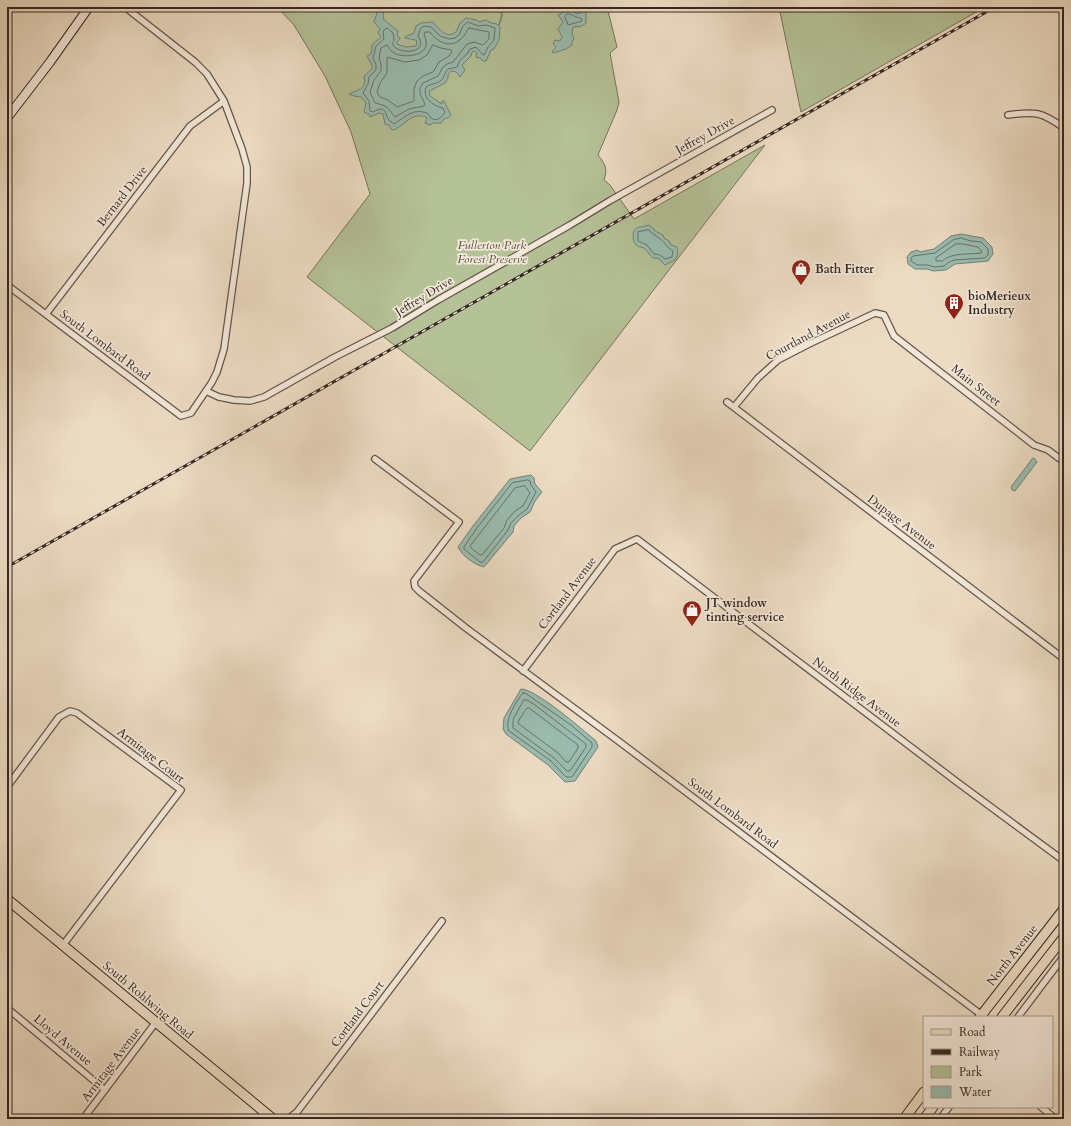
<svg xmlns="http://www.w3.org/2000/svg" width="1071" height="1126" viewBox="0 0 1071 1126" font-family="Cardo,serif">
<rect width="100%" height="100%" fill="#eddcc4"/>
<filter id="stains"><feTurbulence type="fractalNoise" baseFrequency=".005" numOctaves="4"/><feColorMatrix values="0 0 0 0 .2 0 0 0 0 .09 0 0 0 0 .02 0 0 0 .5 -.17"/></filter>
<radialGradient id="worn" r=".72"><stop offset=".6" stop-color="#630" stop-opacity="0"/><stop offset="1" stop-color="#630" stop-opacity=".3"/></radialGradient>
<path fill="#b5c197" stroke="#75745c" d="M 277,7 L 607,7 L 617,47 L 610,53 L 619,102 L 617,110 L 598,155 C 605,164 608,168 604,180 L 610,185 L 634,219 L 765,145 L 530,451 L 307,277 L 370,194 L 351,132 L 325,76 L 294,25 Z
M 779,7 L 985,7 L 801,112 Z"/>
<path fill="#9abcb0" stroke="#728177" d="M 379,7 L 385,7 L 383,15 L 384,20 L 398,31 L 397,36 L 400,38 L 400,39 L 397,42 L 397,44 L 406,47 L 416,46 L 417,44 L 416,40 L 405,38 L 406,36 L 407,36 L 414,33 L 416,26 L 421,23 L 433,22 C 440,30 446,39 456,32 L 460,23 L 466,18 L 477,20 L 479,22 L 486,20 L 491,23 L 497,24 L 500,27 L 499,40 L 494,49 L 491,50 L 486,61 L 483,61 L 480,58 L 476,57 L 477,53 L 474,51 L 472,52 L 471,56 L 462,65 L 465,70 L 460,77 C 458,74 457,71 451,71 L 448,75 L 448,78 L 445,83 L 429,91 L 430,96 L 442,104 L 442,101 L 444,101 L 451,115 L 449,117 L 444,119 L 441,123 L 433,123 L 430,125 L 425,123 L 427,118 L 426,117 C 411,112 405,125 394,130 L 391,129 L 389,125 L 385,124 L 383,114 L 379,113 L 370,117 L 370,115 L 364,112 L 366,103 L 361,97 L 354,96 L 349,94 C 357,89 367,91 364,76 L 372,69 L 372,65 L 367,56 L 371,54 L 372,45 L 381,37 L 378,33 L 380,29 L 374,22 Z
M 566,8 L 571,10 L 577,14 L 584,11 L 586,14 L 586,23 L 582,26 L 573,27 L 572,34 L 574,39 L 572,42 L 572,45 L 566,49 L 553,53 L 552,52 L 556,47 L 553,44 L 555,40 L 560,41 L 562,37 L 558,29 L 563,22 L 558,15 L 562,13 Z
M 649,225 L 654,229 L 655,231 L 663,235 L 664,238 L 669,241 L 671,245 L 677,247 L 678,254 L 675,260 L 665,265 L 658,258 L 653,258 C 649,255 648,251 644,248 C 642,247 638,247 636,245 C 632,241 632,230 637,228 C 640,226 645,227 649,225 Z
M 961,234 C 968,235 975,237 983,238 L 992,247 L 993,254 L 988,261 L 955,264 L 946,270 L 933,271 L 927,269 L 915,269 L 908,264 L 907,257 L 911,252 L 918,250 L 920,252 L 934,249 L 951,236 Z
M 1034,458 L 1037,462 L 1015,491 L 1012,490 L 1011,487 L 1032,459 Z
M 531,475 L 534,478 L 535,484 L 542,492 L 535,501 L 530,512 L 521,518 L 514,526 L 513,532 L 484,567 C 475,565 462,556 458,547 L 473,526 L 510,479 Z
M 521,689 C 536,689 583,730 596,741 L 598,747 L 575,781 L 565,782 L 548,765 L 506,734 L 503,729 L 504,718 Z"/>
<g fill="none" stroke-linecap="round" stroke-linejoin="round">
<path stroke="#687269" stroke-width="1" d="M 567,14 C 572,13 575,18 581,18 L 582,21 L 568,25 L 565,17 Z
M 468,22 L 478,26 L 486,25 L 495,28 L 494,40 L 488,47 L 484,55 L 482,54 L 476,47 L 470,49 L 467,54 L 460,60 L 457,67 L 448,69 C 445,72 445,75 443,78 C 440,84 431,83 426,87 C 422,98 433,106 443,108 L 445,112 C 443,116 437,123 431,118 C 430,117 429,114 427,113 C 413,108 405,117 394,124 C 393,123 391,122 389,120 C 384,114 387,104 373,112 L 370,111 L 369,101 L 363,93 L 368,84 L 369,77 L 376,70 L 376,65 L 373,58 L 376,46 L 384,39 L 383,32 L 385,29 L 387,28 L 393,33 C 393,35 394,37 394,39 C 394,43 392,41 393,45 C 397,54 430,55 418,36 C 421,27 421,25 431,27 L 440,36 L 449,39 L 455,38 L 459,35 L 463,26 Z
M 469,28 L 489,32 L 489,39 L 483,45 L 474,42 L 467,44 L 453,62 L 447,64 L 443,67 L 438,76 L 423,83 L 420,88 L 420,94 L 425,104 L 424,106 L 409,109 L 395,117 C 387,107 388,106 375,103 L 370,92 L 374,80 L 381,71 L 381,64 L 379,58 L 381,48 L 387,45 C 389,48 391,52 396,54 C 409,59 434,54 424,35 L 425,32 L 430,32 C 437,42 450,49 461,39 C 465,36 466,31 469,28 Z
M 433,45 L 441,48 L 451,50 L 452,52 L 449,56 L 439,62 L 433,72 L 423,76 L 417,81 L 414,89 L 414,101 L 397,107 L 388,100 L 380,97 L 377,92 L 380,83 L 387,73 L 387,57 L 405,62 L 419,60 L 427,55 Z
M 649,230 C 652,234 655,235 659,238 C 665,242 667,248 673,251 L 672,257 L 665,259 L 660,255 L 654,254 L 647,245 L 638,241 L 638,232 Z
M 961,238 L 971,241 L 981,242 L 988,249 L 988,255 L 985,258 L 954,260 L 949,262 L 944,266 L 934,267 L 928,265 L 917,265 L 911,261 L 911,258 L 913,256 L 935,253 L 953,240 Z
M 956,244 C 964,243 971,246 978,247 L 982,252 L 981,253 C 967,255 953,252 942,261 L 936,261 L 936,258 Z
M 528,480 L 530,481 L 531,485 L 536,492 L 527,509 L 519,515 L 511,523 L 508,530 L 483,562 L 480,562 L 464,549 L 464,547 L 477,528 L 512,483 Z
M 525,486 L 530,493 L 523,506 L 515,511 L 507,520 L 504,528 L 482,555 L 480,555 L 471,548 L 470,546 L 515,488 Z
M 523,693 L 525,693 L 571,725 L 592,743 L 592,747 L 572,777 L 566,777 L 551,761 L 509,731 C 504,721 516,701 523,693 Z
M 524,700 L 527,700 L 535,705 L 586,744 L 586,747 L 570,771 L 567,771 L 554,758 L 513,728 L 513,720 Z
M 529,708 L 578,745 L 578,748 L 569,762 L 566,762 L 558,753 L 519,724 L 518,722 L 526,709 Z"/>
<path stroke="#728177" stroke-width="1.5" d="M 499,7 L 502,15 L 499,25"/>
<g stroke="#63554a" stroke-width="8">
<path id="street" d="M 1008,115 C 1035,111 1042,112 1064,128
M 7,285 L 181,416 L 191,413 L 212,382 L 217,372 L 224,349 L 247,183 L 247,167 L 242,149 L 224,101 L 207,74 L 195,62 L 125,7
M 46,314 L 190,126 L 224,101
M 206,391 L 219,397 L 234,400 L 250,401 L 264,397 L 335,357 L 392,328 L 438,300 L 570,225 L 611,200 L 772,110
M 727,402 L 1064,659
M 734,407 L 758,378 L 778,360 L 809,344 L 875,313 L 884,315 L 894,336 L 1034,445 L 1048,450 L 1064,462
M 375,459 L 459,522 L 414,581 L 415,587 L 419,591 L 466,628 L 621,743 L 983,1016
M 523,671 L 615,549 L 637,539 L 957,782 L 1064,861
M 7,787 L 59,717 L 70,711 L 77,713 L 181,790 L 63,945
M 7,1008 L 105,1090
M 1018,1017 L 1064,956
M 1041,1107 L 1056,1119
M 83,1119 L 156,1022
M 288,1119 L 297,1112 L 442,921
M 940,1119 L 949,1107"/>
</g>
<g stroke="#352822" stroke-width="10">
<path id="secondary" d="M 7,118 L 50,62 L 89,7"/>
</g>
<g stroke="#352822" stroke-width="11">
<path id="primary" d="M 7,899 L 273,1119
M 980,1017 L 1064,909
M 1002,1017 L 1064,937
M 904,1119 L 924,1092
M 924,1119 L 933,1107"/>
</g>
<use href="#street" stroke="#f3e8d9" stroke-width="5.5"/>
<use href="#secondary" stroke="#f3e8d9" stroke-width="8"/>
<use href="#primary" stroke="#eddcc4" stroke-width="9"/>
<g stroke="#352822" stroke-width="3">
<path id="rail" d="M 7,567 L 995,7"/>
</g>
<use href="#rail" stroke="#f3e8d9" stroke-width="1.5" stroke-dasharray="4.5" stroke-linecap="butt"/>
</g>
<defs>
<g id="shop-pin" transform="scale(1)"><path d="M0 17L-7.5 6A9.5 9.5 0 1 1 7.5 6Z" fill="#8f2418" stroke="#f3e8d9"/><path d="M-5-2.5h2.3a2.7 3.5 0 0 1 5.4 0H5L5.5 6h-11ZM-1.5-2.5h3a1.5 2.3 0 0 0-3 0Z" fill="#fff"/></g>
<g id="building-pin" transform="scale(1)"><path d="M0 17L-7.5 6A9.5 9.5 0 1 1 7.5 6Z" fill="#8f2418" stroke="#f3e8d9"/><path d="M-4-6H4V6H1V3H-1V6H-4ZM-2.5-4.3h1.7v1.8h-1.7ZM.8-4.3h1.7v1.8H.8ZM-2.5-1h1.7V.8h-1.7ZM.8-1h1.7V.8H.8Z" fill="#fff"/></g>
</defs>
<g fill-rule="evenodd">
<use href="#shop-pin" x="801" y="269"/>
<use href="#building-pin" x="954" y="303"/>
<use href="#shop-pin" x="692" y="610"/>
</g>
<g text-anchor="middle" stroke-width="3.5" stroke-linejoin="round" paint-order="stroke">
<g font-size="12" fill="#352822" stroke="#f3e8d9">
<text transform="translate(705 135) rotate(-29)" y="4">Jeffrey Drive</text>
<text transform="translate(122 196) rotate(-52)" y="4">Bernard Drive</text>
<text transform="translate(424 296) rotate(-31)" y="4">Jeffrey Drive</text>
<text transform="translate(808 335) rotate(-28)" y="4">Courtland Avenue</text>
<text transform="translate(105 345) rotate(37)" y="4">South Lombard Road</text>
<text transform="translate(976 385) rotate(38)" y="4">Main Street</text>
<text transform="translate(902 522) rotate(37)" y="4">Dupage Avenue</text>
<text transform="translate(567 593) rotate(-53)" y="4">Cortland Avenue</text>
<text transform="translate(857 692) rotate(37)" y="4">North Ridge Avenue</text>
<text transform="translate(151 755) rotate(38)" y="4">Armitage Court</text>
<text transform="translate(733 813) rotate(37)" y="4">South Lombard Road</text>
<text transform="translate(1012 955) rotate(-52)" y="4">North Avenue</text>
<text transform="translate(148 1000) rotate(40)" y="4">South Rohlwing Road</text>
<text transform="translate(357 1014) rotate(-53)" y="4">Cortland Court</text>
<text transform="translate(63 1040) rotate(40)" y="4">Lloyd Avenue</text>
<text transform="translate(111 1064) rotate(-53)" y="4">Armitage Avenue</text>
</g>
<g font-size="12" font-style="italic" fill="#554e3f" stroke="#f3e8d9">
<text x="492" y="249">Fullerton Park<tspan x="492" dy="14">Forest Preserve</tspan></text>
</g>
<g font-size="12" font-weight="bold" fill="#352822" stroke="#f3e8d9" text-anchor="start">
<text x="815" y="273">Bath Fitter</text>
<text x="968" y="300">bioMerieux<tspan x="968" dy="14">Industry</tspan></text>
<text x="706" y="607">JT window<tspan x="706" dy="14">tinting service</tspan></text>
</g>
</g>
<rect width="1071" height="1126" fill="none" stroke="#eddcc4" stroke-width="24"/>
<rect x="8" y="8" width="1055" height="1110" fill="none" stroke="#352822" stroke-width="2"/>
<rect x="12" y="12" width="1047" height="1102" fill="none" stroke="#352822"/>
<rect x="923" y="1016" width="130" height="92" fill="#f3e8d9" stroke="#a79b90"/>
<rect x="931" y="1029" width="20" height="6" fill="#eddcc4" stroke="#a79b90"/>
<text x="959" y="1036" font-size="12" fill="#352822">Road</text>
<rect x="931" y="1049" width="20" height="6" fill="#352822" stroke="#a79b90"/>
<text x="959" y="1056" font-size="12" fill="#352822">Railway</text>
<rect x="931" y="1066" width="20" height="12" fill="#b5c197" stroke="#a79b90"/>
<text x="959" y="1076" font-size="12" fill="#352822">Park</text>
<rect x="931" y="1086" width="20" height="12" fill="#9abcb0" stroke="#a79b90"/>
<text x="959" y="1096" font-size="12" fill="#352822">Water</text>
<rect width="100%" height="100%" filter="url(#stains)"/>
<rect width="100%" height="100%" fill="url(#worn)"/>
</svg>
